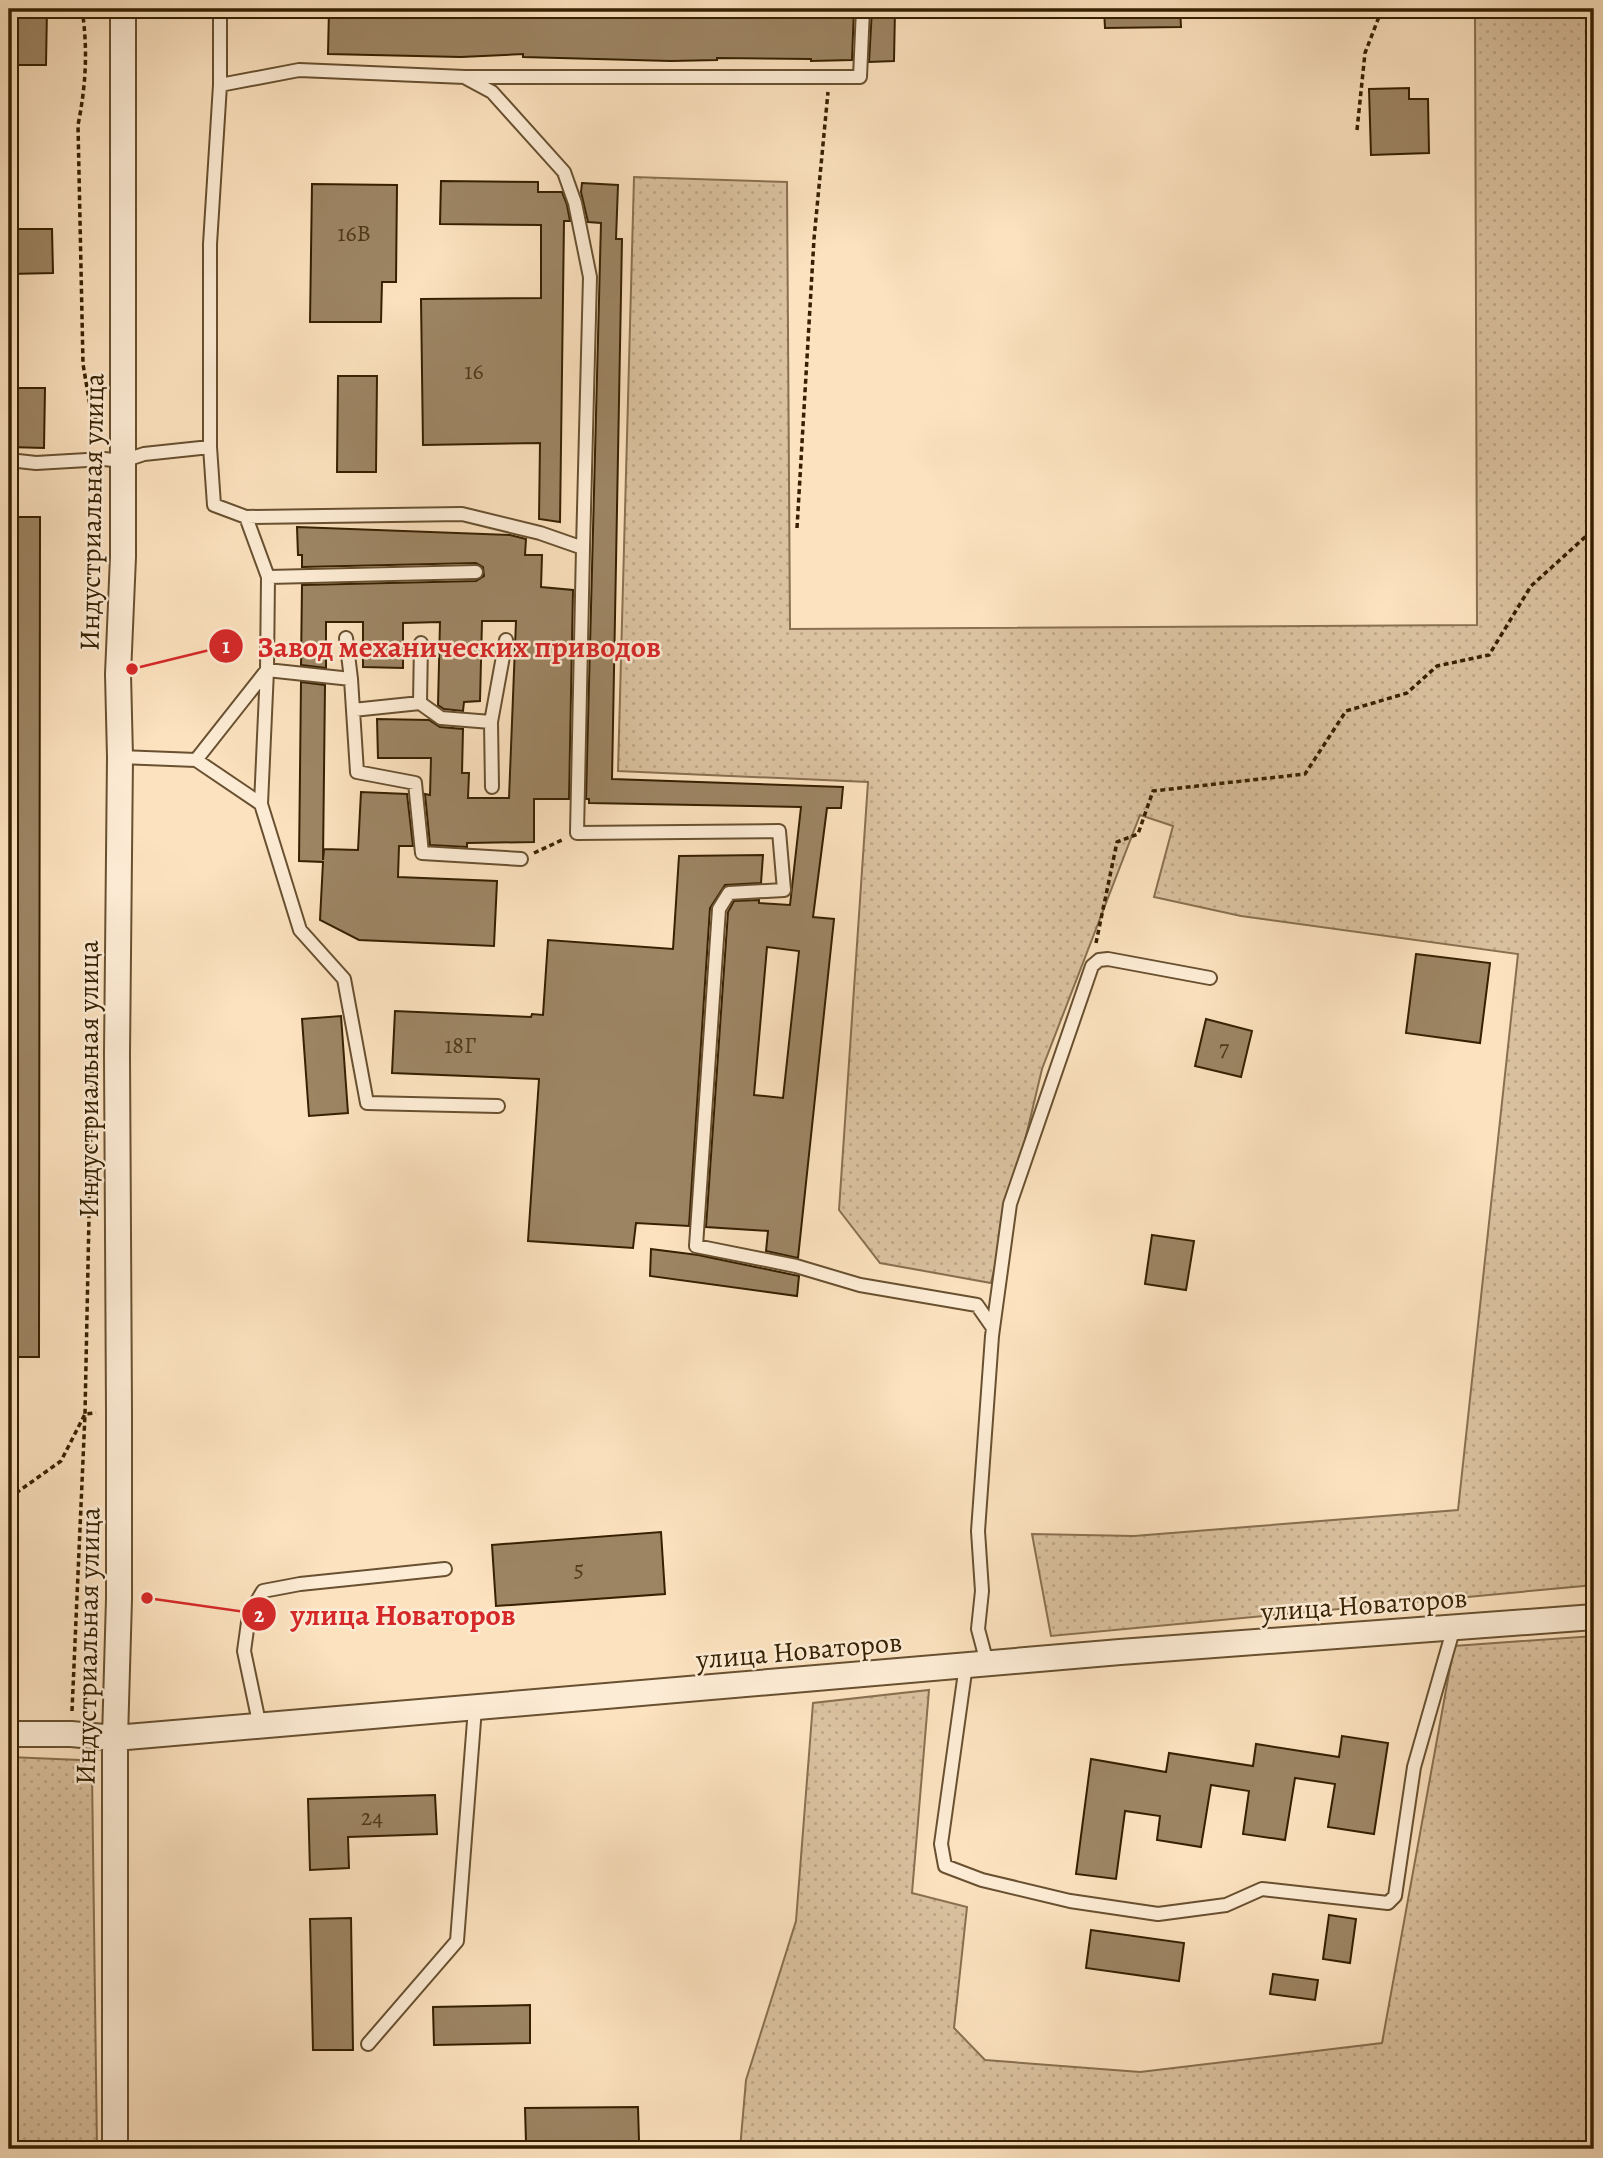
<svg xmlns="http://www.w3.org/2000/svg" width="1603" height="2158" viewBox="0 0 1603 2158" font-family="Alegreya,serif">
<defs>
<pattern id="grass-dots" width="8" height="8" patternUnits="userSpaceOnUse" patternTransform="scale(1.75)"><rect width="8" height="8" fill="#dac19f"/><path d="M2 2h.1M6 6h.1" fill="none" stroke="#bca687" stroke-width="1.8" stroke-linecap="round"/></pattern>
</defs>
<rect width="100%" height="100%" fill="#fce2bf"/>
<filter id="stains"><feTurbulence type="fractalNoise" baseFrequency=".00286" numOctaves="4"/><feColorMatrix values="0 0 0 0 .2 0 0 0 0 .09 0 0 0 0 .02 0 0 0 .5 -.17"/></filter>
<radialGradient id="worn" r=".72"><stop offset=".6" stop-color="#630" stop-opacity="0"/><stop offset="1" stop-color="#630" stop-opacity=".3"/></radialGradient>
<path fill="url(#grass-dots)" stroke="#887050" stroke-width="2" d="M 1475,9 L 1594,9 L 1594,1585 L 1051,1636 L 1032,1534 L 1134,1536 L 1458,1510 L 1518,954 L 1241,916 L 1154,897 L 1173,826 L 1140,815 L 1042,1069 L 991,1283 L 880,1263 L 839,1210 L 868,782 L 618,771 L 634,177 L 787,182 L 790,629 L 1477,625 Z
M 1594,1636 L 1594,2149 L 740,2149 L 746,2080 L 796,1921 L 813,1703 L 929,1690 L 912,1893 L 967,1907 L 954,2028 L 985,2060 L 1140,2072 L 1382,2043 L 1454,1646 Z
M 9,1757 L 80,1760 L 92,1773 L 97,2149 L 12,2149 Z"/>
<path fill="#9d8564" stroke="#362001" stroke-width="2" fill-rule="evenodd" d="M 9,9 L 47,9 L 46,65 L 9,65 Z
M 329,9 L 854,9 L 852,60 L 811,61 L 811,59 L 717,58 L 717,60 L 671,61 L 523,57 L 523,54 L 461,57 L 328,54 Z
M 872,9 L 895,9 L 894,61 L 869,62 Z
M 1104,9 L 1180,9 L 1181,27 L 1105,28 Z
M 1409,88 L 1409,99 L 1428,99 L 1429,153 L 1371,155 L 1369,89 Z
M 441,181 L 538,182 L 538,192 L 562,192 L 567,205 L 570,221 L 564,221 L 560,522 L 539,519 L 540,443 L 423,445 L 421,299 L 541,298 L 541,225 L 440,224 Z
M 582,183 L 618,185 L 616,239 L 622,239 L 612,779 L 843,787 L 841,808 L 827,808 L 813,917 L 834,919 L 798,1258 L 766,1251 L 768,1231 L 706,1227 L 728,912 L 734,901 L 759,900 L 759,903 L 790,905 L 801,807 L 589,803 L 589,799 L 586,799 L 601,223 L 588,222 L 581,192 ZM 767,947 L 799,951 L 783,1098 L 754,1095 Z
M 312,184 L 397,185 L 396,282 L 382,282 L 381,322 L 310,322 Z
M 9,229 L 52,229 L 53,273 L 9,274 Z
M 338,376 L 377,376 L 376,472 L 337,472 Z
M 9,388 L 45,388 L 44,448 L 9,447 Z
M 9,517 L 40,517 L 39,1357 L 9,1357 Z
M 297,527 L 510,535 L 526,539 L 525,555 L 542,555 L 541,587 L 573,590 L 569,799 L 534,799 L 534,842 L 467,843 L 467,847 L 430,845 L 425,794 L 430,795 L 431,758 L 378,758 L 377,719 L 429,720 L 440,727 L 463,729 L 462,773 L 469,773 L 468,798 L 509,798 L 516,621 L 482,621 L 480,701 L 464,702 L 463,711 L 444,709 L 438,705 L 440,622 L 403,623 L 403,668 L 363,667 L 363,622 L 326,622 L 326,668 L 301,665 L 302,585 L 476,581 L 484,576 L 483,567 L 476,563 L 302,567 L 302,555 L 298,555 Z
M 301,682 L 325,685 L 323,860 L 324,849 L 358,850 L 361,792 L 407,794 L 413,846 L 399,846 L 398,877 L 497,881 L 494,946 L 359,940 L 320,920 L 323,862 L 299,861 Z
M 763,855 L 761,883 L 725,885 L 710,908 L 689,1226 L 636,1223 L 633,1248 L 528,1241 L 539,1079 L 392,1073 L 395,1011 L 531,1017 L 532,1014 L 543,1015 L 548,940 L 673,949 L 679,856 Z
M 1416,954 L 1490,963 L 1480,1043 L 1406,1033 Z
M 341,1016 L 348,1113 L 309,1116 L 302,1019 Z
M 1206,1019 L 1252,1031 L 1241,1077 L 1195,1066 Z
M 1152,1235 L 1194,1241 L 1186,1290 L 1145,1284 Z
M 651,1249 L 698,1255 L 799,1276 L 797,1296 L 650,1276 Z
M 661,1532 L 665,1594 L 496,1606 L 492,1545 Z
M 1342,1736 L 1388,1743 L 1374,1834 L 1328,1827 L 1335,1784 L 1295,1778 L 1285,1840 L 1243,1834 L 1249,1791 L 1211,1785 L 1201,1847 L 1157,1840 L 1160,1816 L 1125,1811 L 1116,1879 L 1076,1874 L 1091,1759 L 1166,1772 L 1169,1753 L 1253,1766 L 1256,1744 L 1339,1757 Z
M 435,1795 L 437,1834 L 348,1837 L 349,1868 L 310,1870 L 308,1799 Z
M 1329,1915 L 1356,1919 L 1350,1963 L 1323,1959 Z
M 351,1918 L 353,2050 L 313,2050 L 310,1919 Z
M 1091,1930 L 1184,1943 L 1179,1981 L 1086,1968 Z
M 1273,1974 L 1318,1980 L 1315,2000 L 1270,1994 Z
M 530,2005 L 530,2043 L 434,2045 L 433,2007 Z
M 638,2107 L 639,2141 L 526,2142 L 525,2108 Z"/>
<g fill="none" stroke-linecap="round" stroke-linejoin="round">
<g stroke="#685030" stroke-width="16">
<path id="service" d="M 466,78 L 492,92 L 564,172 L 575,203 L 590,277 L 583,548
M 220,85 L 299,70 L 465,77 L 860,77 L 863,9
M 210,447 L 214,505 L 246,517 L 462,514 L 540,533 L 583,548 L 577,833 L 779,831 L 784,890 L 729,893 L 719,909 L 696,1246 L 796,1266 L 860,1285 L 977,1305 L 993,1328
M 9,460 L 36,463 L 104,459 L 123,461 L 144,454 L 210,447 L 210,244 L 220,85 L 220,9
M 268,577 L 476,572
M 346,638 L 351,679
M 420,703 L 421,643
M 353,710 L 420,703 L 441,718 L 491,722 L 506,640
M 491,722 L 492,787
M 120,757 L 196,760 L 267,670 L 268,577 L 246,517
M 196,760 L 261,804 L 300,930 L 344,979 L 367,1103 L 498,1106
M 261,804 L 267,670 L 351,679 L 357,772 L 415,783 L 422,853 L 521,859
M 987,1663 L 978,1629 L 982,1591 L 978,1531 L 992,1336 L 1010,1204 L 1092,966 L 1099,960 L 1108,959 L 1210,978
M 966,1665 L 941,1844 L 945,1866 L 982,1880 L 1070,1901 L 1158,1914 L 1226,1905 L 1262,1889 L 1388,1903 L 1395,1896 L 1414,1767 L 1454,1627
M 260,1727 L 244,1651 L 249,1615 L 263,1591 L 300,1584 L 445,1569
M 368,2044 L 457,1941 L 475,1708"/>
</g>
<g stroke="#685030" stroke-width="28">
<path id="minor" d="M 9,1734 L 71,1734 L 115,1738 L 1120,1652 L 1594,1617
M 115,2149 L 115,1738 L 119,1599 L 119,1411 L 117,1054 L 120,757 L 118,674 L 123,557 L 123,9"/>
</g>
<path stroke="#362001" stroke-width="3.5" stroke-dasharray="5 3.5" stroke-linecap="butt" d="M 82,9 C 88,49 86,85 78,125 L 83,364 L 90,406 L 99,427
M 1357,130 L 1365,53 L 1382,9
M 797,528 L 814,239 L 828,92
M 534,853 L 562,840
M 1096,943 L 1117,842 L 1138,834 L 1153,791 L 1305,774 L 1346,711 L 1407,693 L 1437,666 L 1489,655 L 1531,586 L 1594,529
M 9,1498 L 61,1461 L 85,1414 L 96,1413
M 72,1711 L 85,1414 L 92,1068"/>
<use href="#service" stroke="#fdecd5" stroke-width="12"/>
<use href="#minor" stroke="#fdecd5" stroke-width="24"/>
</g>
<g text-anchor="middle" stroke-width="5" stroke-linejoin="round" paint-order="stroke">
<g font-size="24" fill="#50391a">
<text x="354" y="241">16В</text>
<text x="474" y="379">16</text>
<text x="460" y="1053">18Г</text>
<text x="1224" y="1056">7</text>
<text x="579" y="1577">5</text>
<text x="372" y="1825">24</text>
</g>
<g font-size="28" fill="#362001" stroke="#fdecd5">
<text transform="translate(91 512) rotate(-89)" y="10">Индустриальная улица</text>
<text transform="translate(88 1079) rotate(-90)" y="10">Индустриальная улица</text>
<text transform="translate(1364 1604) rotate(-4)" y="10">улица Новаторов</text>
<text transform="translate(87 1646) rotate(-89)" y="10">Индустриальная улица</text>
<text transform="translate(799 1650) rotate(-5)" y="10">улица Новаторов</text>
</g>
</g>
<path fill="none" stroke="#d62828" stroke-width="2.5" d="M132 669L226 646M147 1598L259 1614"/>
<g fill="#d62828" stroke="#fdecd5" stroke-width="2.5">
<circle cx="132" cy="669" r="7"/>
<circle cx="147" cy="1598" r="7"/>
<circle cx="226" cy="646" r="18"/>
<circle cx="259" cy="1614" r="18"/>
</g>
<g font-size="21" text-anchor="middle" font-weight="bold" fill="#fff">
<text x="226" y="653">1</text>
<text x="259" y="1622">2</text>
</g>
<g font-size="30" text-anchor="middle" font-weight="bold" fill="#d62828" stroke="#fdecd5" stroke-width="5" stroke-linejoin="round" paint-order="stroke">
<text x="459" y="657">Завод механических приводов</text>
<text x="403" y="1625">улица Новаторов</text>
</g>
<rect width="1603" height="2158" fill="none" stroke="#fce2bf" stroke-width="35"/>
<rect x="10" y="10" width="1582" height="2137" fill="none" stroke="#362001" stroke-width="3.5"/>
<rect x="18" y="18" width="1568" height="2123" fill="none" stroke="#362001" stroke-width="2"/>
<rect width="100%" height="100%" filter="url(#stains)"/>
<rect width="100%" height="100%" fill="url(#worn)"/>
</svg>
